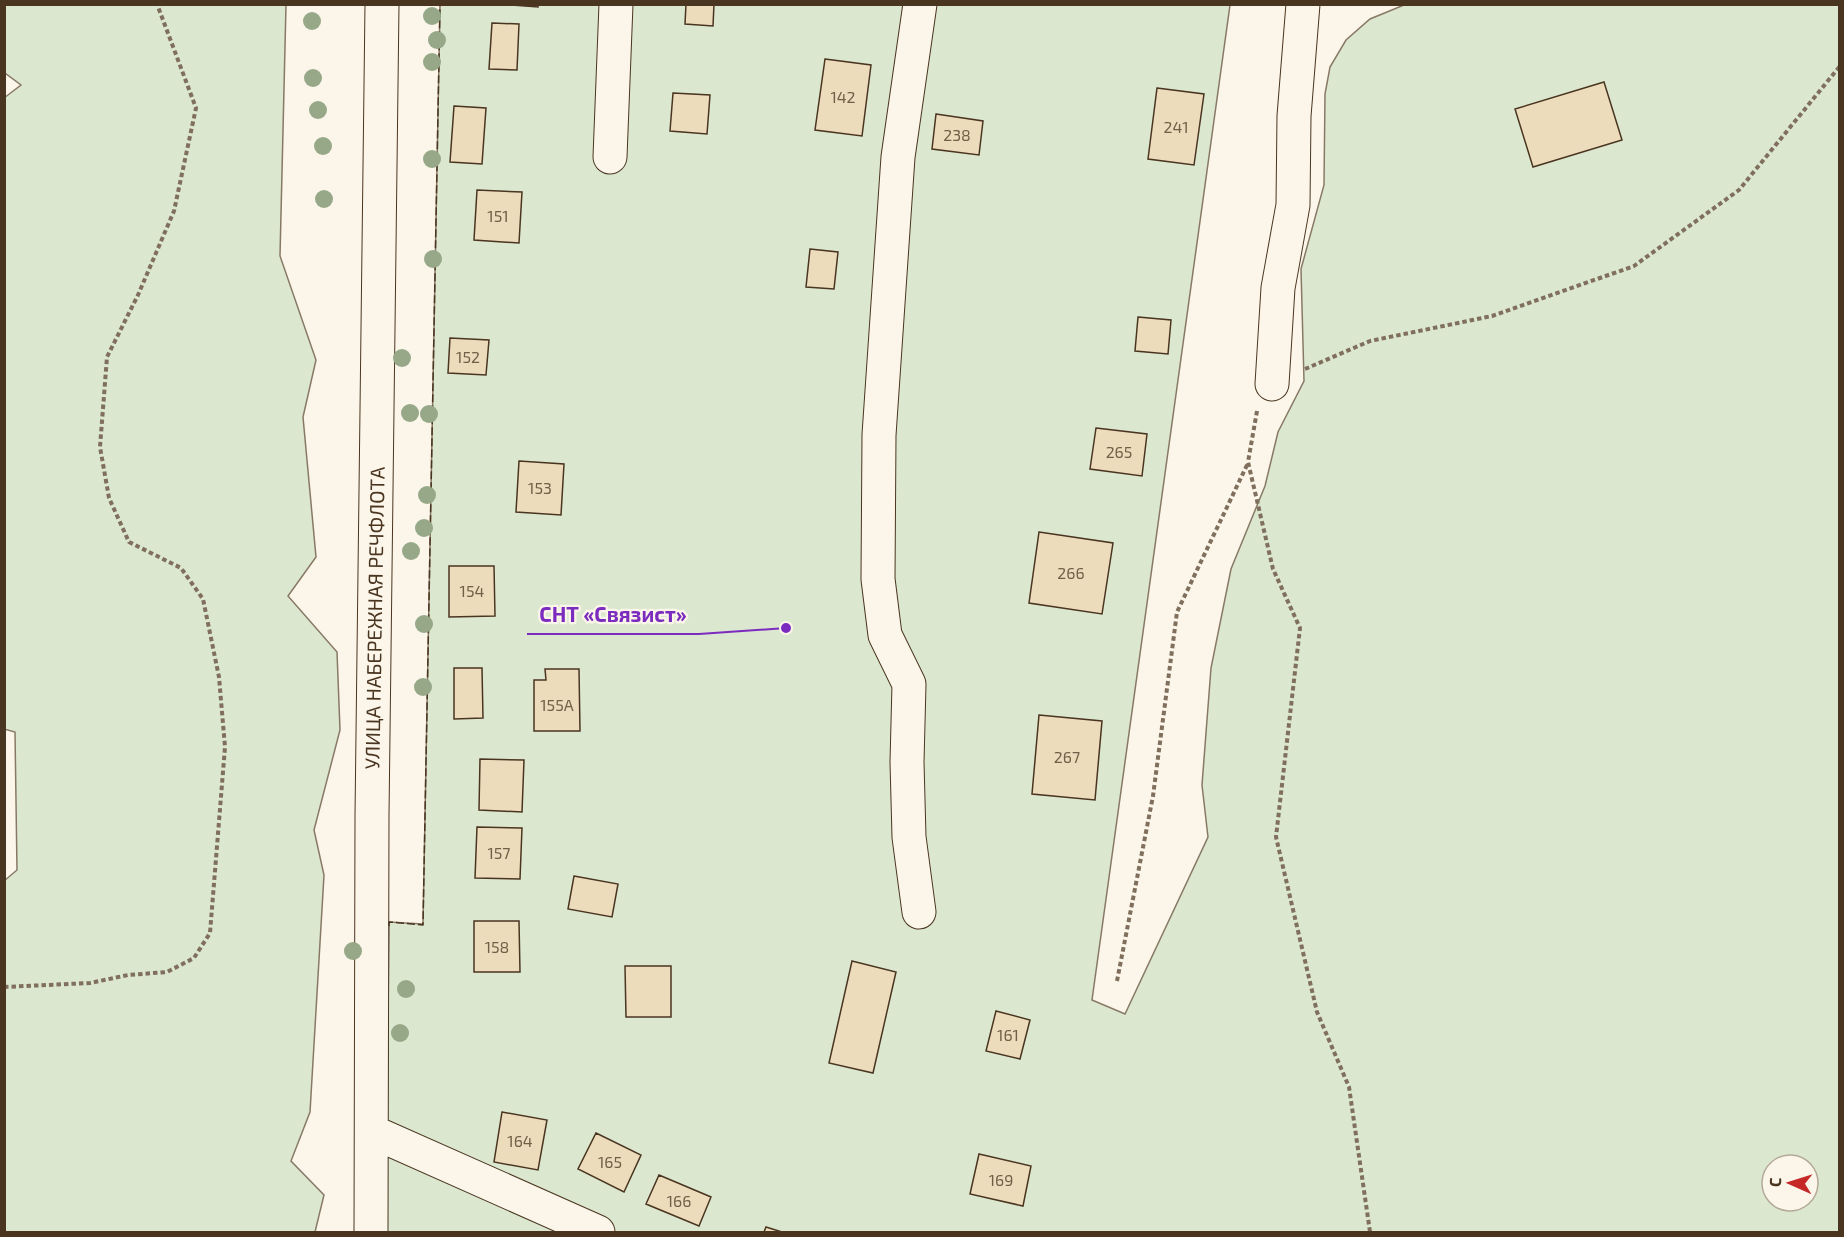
<svg xmlns="http://www.w3.org/2000/svg" width="1844" height="1237" viewBox="0 0 1844 1237" font-family="'Exo 2',sans-serif">
<rect width="100%" height="100%" fill="#fbf6e9"/>
<path fill="#dce7d0" stroke="#887966" stroke-width="1.5" fill-rule="evenodd" d="M 5,4 L 286,5 L 280,256 L 316,360 L 303,417 L 316,557 L 288,596 L 337,652 L 340,730 L 314,830 L 324,875 L 310,1112 L 291,1161 L 324,1195 L 315,1232 L 5,1232 L 4,881 L 17,870 L 15,732 L 4,729 L 4,98 L 21,85 L 5,73 Z
M 440,5 L 1230,5 L 1092,1000 L 1125,1014 L 1208,837 L 1202,785 L 1211,668 L 1231,569 L 1265,486 L 1278,432 L 1304,381 L 1301,269 L 1324,185 L 1325,94 L 1330,67 L 1346,40 L 1370,19 L 1404,5 L 1839,5 L 1839,1232 L 386,1232 L 389,922 L 423,924 ZM 1772,1165 L 1808,1165 L 1808,1201 L 1772,1201 Z"/>
<path fill="#ecdcbc" stroke="#4a3520" stroke-width="1.5" d="M 496,4 L 538,4 L 538,7 Z
M 686,4 L 714,4 L 713,26 L 685,24 Z
M 492,23 L 519,24 L 517,70 L 489,69 Z
M 825,59 L 871,65 L 862,136 L 815,130 Z
M 1604,82 L 1622,140 L 1533,167 L 1515,109 Z
M 1157,88 L 1204,94 L 1194,165 L 1148,159 Z
M 673,93 L 710,95 L 707,134 L 670,131 Z
M 454,106 L 486,108 L 482,164 L 450,162 Z
M 936,114 L 983,121 L 979,155 L 932,149 Z
M 477,190 L 522,192 L 519,243 L 474,240 Z
M 810,249 L 838,252 L 834,289 L 806,287 Z
M 1138,317 L 1171,320 L 1168,354 L 1135,351 Z
M 450,338 L 489,340 L 486,375 L 448,373 Z
M 1096,428 L 1147,434 L 1142,476 L 1090,469 Z
M 519,461 L 564,464 L 561,515 L 516,512 Z
M 1039,532 L 1113,543 L 1102,614 L 1029,603 Z
M 449,566 L 494,566 L 495,616 L 449,617 Z
M 454,668 L 482,668 L 483,718 L 454,719 Z
M 545,669 L 579,669 L 580,731 L 534,731 L 534,680 L 546,680 Z
M 1039,715 L 1102,721 L 1095,800 L 1032,794 Z
M 480,759 L 524,760 L 522,812 L 479,810 Z
M 477,827 L 522,828 L 520,879 L 475,878 Z
M 574,876 L 618,884 L 612,917 L 568,909 Z
M 474,921 L 519,921 L 520,972 L 474,972 Z
M 852,961 L 896,972 L 873,1073 L 829,1063 Z
M 625,966 L 671,966 L 671,1017 L 626,1017 Z
M 996,1011 L 1030,1020 L 1020,1059 L 986,1051 Z
M 502,1112 L 547,1120 L 538,1170 L 494,1162 Z
M 596,1133 L 641,1155 L 624,1192 L 578,1169 Z
M 979,1154 L 1031,1166 L 1023,1206 L 970,1194 Z
M 659,1175 L 711,1197 L 699,1226 L 646,1204 Z
M 766,1227 L 782,1232 L 764,1232 Z"/>
<g fill="none" stroke-linecap="round" stroke-linejoin="round">
<g stroke="#4a3520" stroke-width="35">
<path id="minor" d="M 610,157 L 616,4
M 1272,384 L 1278,288 L 1293,205 L 1294,116 L 1303,4
M 919,912 L 909,837 L 907,762 L 909,684 L 885,635 L 878,579 L 879,435 L 898,157 L 920,4
M 373,1132 L 598,1232
M 371,1232 L 372,815 L 382,4"/>
</g>
<path stroke="#7f6f5c" stroke-width="4" stroke-dasharray="4.5 3" stroke-linecap="butt" d="M 1305,369 L 1370,341 L 1492,316 L 1634,266 L 1739,190 L 1840,66
M 1257,411 L 1248,462 L 1273,569 L 1300,628 L 1276,837 L 1317,1012 L 1349,1087 L 1370,1232
M 1117,981 L 1153,796 L 1177,612 L 1248,463
M 4,987 L 90,983 L 128,975 L 167,972 L 194,958 L 210,933 L 225,747 L 219,677 L 203,599 L 181,568 L 129,542 L 109,498 L 100,447 L 107,357 L 138,295 L 174,211 L 196,108 L 157,4"/>
<use href="#minor" stroke="#fbf6e9" stroke-width="33"/>
<path stroke="#4a3520" stroke-width="1.5" stroke-dasharray="8 3" stroke-linecap="butt" d="M 389,926 L 389,922 L 423,925 L 440,4"/>
</g>
<g fill="#96a887">
<circle cx="432" cy="16" r="9"/>
<circle cx="312" cy="21" r="9"/>
<circle cx="437" cy="40" r="9"/>
<circle cx="432" cy="62" r="9"/>
<circle cx="313" cy="78" r="9"/>
<circle cx="318" cy="110" r="9"/>
<circle cx="323" cy="146" r="9"/>
<circle cx="432" cy="159" r="9"/>
<circle cx="324" cy="199" r="9"/>
<circle cx="433" cy="259" r="9"/>
<circle cx="402" cy="358" r="9"/>
<circle cx="410" cy="413" r="9"/>
<circle cx="429" cy="414" r="9"/>
<circle cx="427" cy="495" r="9"/>
<circle cx="424" cy="528" r="9"/>
<circle cx="411" cy="551" r="9"/>
<circle cx="424" cy="624" r="9"/>
<circle cx="423" cy="687" r="9"/>
<circle cx="353" cy="951" r="9"/>
<circle cx="406" cy="989" r="9"/>
<circle cx="400" cy="1033" r="9"/>
</g>
<g text-anchor="middle" stroke-width="4.5" stroke-linejoin="round" paint-order="stroke">
<g font-size="16" fill="#725f47">
<text x="843" y="103">142</text>
<text x="1176" y="133">241</text>
<text x="957" y="141">238</text>
<text x="498" y="222">151</text>
<text x="468" y="363">152</text>
<text x="1119" y="458">265</text>
<text x="540" y="494">153</text>
<text x="1071" y="579">266</text>
<text x="472" y="597">154</text>
<text x="557" y="711">155А</text>
<text x="1067" y="763">267</text>
<text x="499" y="859">157</text>
<text x="497" y="953">158</text>
<text x="1008" y="1041">161</text>
<text x="520" y="1147">164</text>
<text x="610" y="1168">165</text>
<text x="1001" y="1186">169</text>
<text x="679" y="1207">166</text>
</g>
<g font-size="20" fill="#4a3520" stroke="#fbf6e9">
<text transform="translate(375 618) rotate(-89)" y="7">УЛИЦА НАБЕРЕЖНАЯ РЕЧФЛОТА</text>
</g>
</g>
<path fill="none" stroke="#7b2cbf" stroke-width="2" d="M786 628L699 634H527"/>
<circle fill="#7b2cbf" stroke="#fbf6e9" stroke-width="2" cx="786" cy="628" r="6"/>
<g font-size="21" text-anchor="middle" font-weight="bold" fill="#7b2cbf" stroke="#fbf6e9" stroke-width="4.5" stroke-linejoin="round" paint-order="stroke">
<text x="613" y="622">СНТ «Связист»</text>
</g>
<rect width="1844" height="1237" fill="none" stroke="#4a3520" stroke-width="12"/>
<g transform="translate(1790 1183) rotate(273)"><circle r="28" fill="#fbf6e9" stroke="#b4a999" stroke-width="1.5"/>
<path d="M0-4.5L10 22L0 15L-10 22Z" fill="#c62828"/>
<text y="-9" font-size="16" font-weight="bold" text-anchor="middle" fill="#4a3520">С</text>
</g>
</svg>
